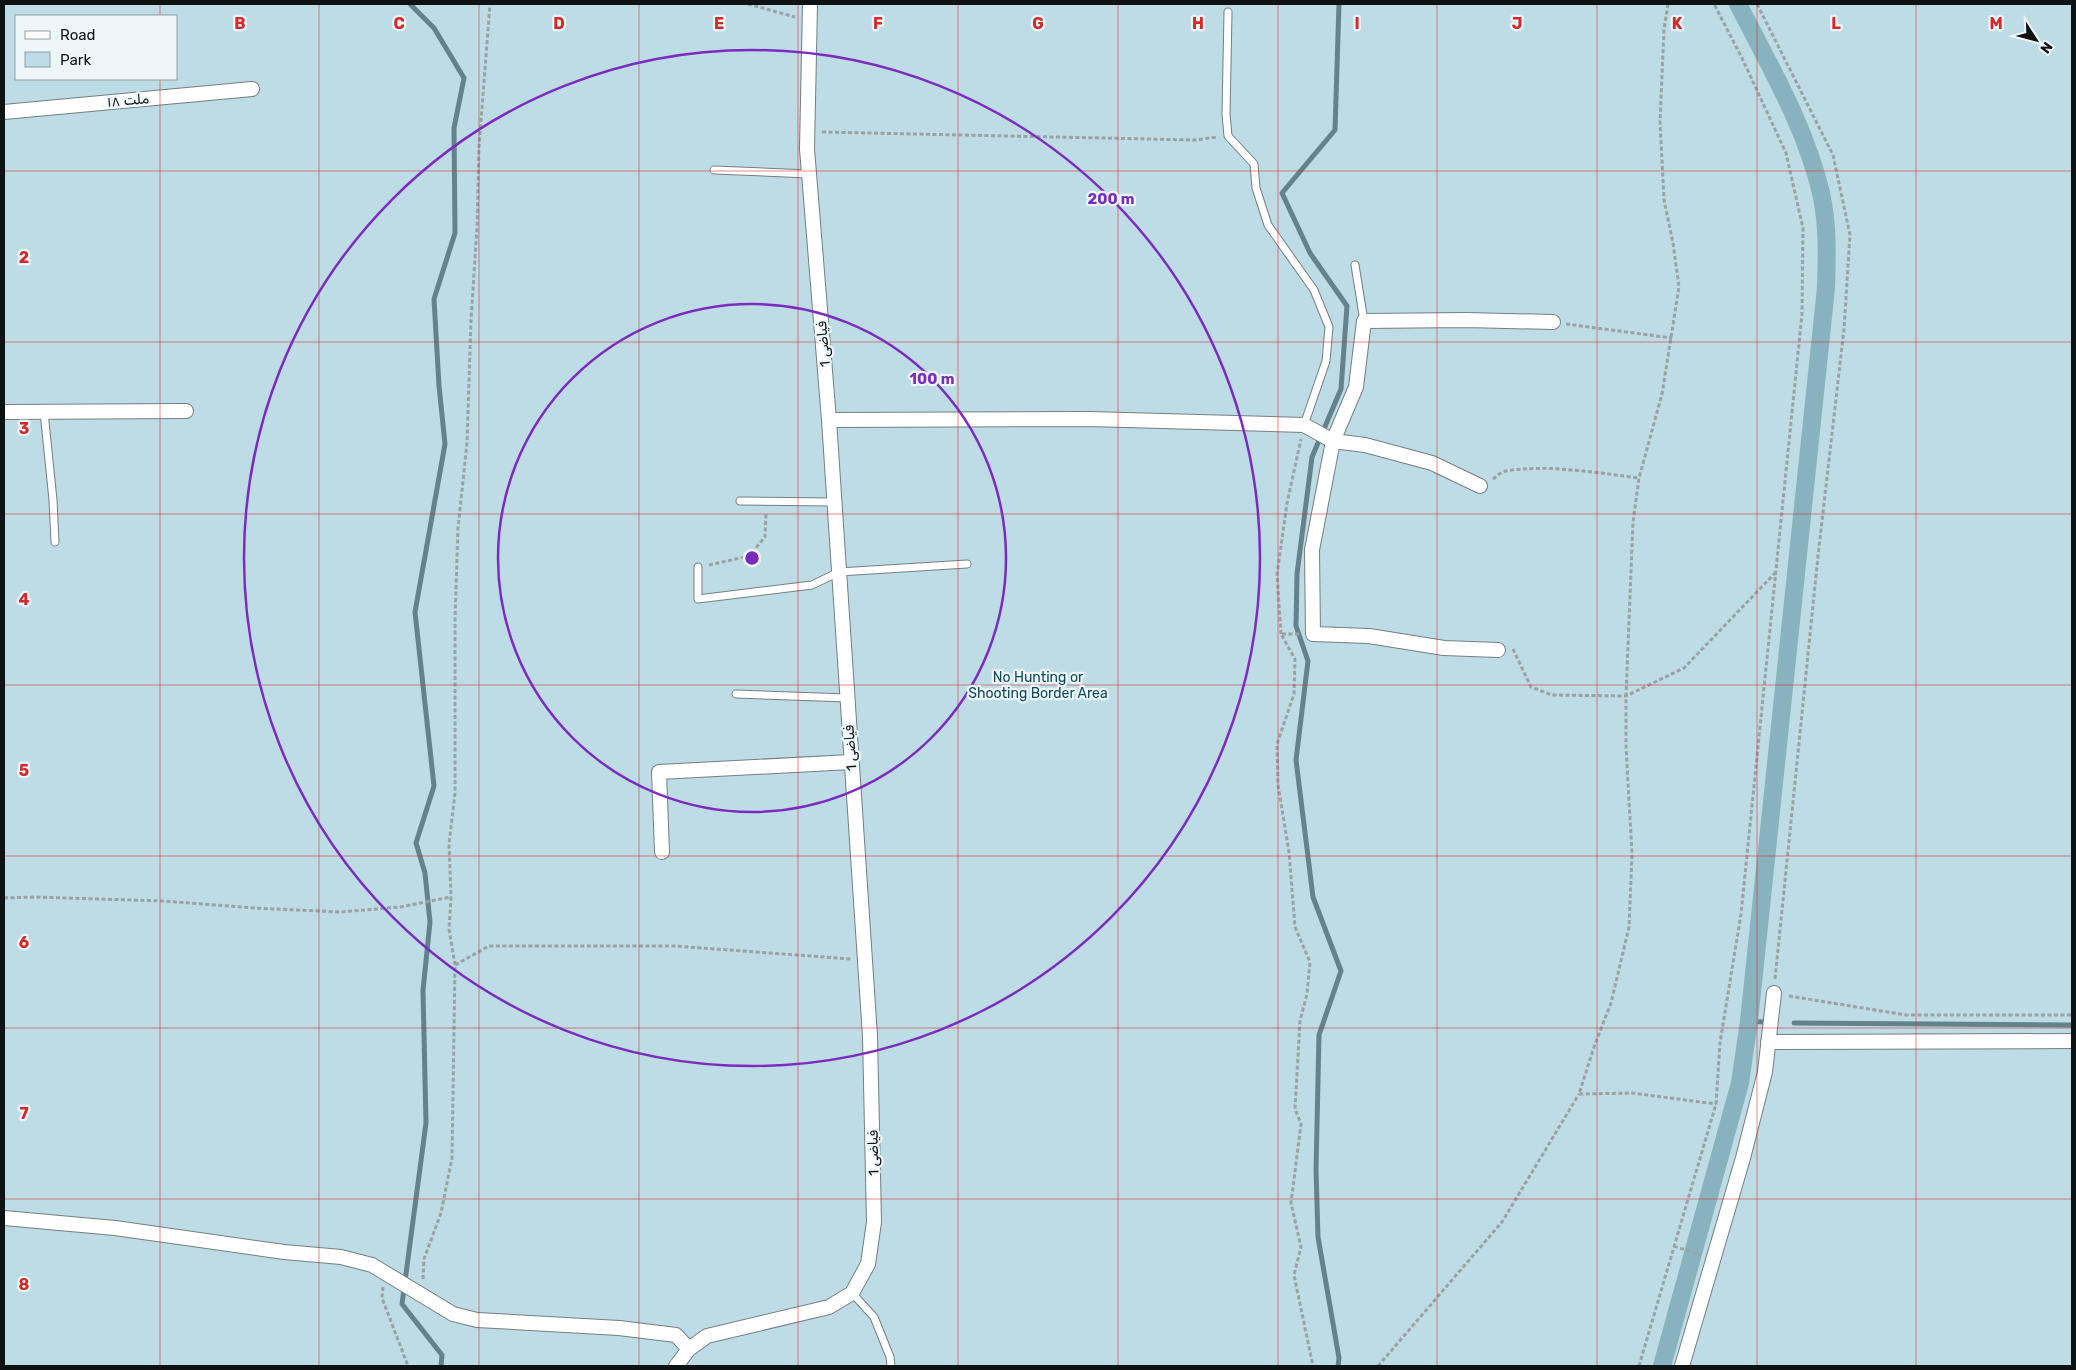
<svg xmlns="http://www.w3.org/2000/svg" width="2076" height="1370" viewBox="0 0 2076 1370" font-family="Rubik,'Noto Naskh Arabic',sans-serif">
<rect width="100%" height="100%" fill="#edf7fa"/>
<path fill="#bedce5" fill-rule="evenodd" d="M 4,4 L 2072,4 L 2072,1366 L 4,1366 ZM 16,16 L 176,16 L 176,79 L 16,79 Z"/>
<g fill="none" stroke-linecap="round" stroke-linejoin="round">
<path stroke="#64828b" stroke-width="5" d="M 410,4 L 434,28 L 464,78 L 454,128 L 455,233 L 434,299 L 439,386 L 445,444 L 415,612 L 434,786 L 416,843 L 425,873 L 430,922 L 423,990 L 426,1123 L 402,1304 L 442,1355 L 441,1366
M 1749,1021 L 1763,1022
M 1794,1023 L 2072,1025
M 1338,1366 L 1339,1358 L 1318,1237 L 1316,1170 L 1319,1035 L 1341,971 L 1313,897 L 1296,760 L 1308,661 L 1296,626 L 1297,574 L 1312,457 L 1341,389 L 1347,306 L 1310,253 L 1282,193 L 1335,130 L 1339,4"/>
<path stroke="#88b2be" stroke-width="18" d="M 1662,1366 L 1740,1083 L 1749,1021 L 1826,288 C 1827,256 1828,224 1821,193 C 1805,125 1769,65 1738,4"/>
<g stroke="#757e81" stroke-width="9">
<path id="lane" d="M 1228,12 L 1226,114 L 1228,136 L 1254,164 L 1256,188 L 1268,225 L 1314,290 L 1329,327 L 1326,361 L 1304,425
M 714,170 L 809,174
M 1355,265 L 1364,321
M 44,412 L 53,500 L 55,542
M 740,501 L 834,502
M 698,567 L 698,599 L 812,585 L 839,572 L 967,564
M 736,694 L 847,698
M 852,1293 L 874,1317 L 890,1357 L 891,1366"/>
</g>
<g stroke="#757e81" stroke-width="16">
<path id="street" d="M 4,112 L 252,89
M 4,412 L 186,411
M 829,420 L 1089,419 L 1304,425 L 1333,441 L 1365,445 L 1432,463 L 1480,486
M 1498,650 L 1444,648 L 1369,636 L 1313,634 L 1312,550 L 1333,441 L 1356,387 L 1364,321 L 1466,320 L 1553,322
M 662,852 L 659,772 L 851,762
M 1768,1042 L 2072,1041
M 4,1218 L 115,1228 L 284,1252 L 341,1257 L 372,1265 L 453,1314 L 477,1320 L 619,1328 L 676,1335 L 689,1349
M 676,1366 L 689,1349 L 707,1336 L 829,1307 L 852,1293 L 868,1264 L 874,1222 L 870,1036 L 829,420 L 807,149 L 810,4
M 1682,1366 L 1743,1158 L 1765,1072 L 1774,993"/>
</g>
<path stroke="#9aa1a3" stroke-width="3" stroke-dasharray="4 2.5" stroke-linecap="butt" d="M 748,4 L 795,17
M 1668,4 L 1664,29 L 1660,122 L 1664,200 L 1673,243 L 1679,287 L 1662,394 L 1639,478 L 1633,522 L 1626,696 L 1626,747 L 1632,854 L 1629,927 L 1611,1003 L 1594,1047 L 1579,1094 L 1632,1093 L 1716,1104
M 1757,4 L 1833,155 L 1850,235 L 1844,329 L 1818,556 L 1775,979
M 822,132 L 1194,140 L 1218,137
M 1566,324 L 1672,338
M 1493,479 C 1497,476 1501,472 1506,471 C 1546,464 1599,473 1639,478
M 709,565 L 749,556 L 765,537 L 766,512
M 1281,634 L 1277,575 L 1287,503 L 1301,439
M 1299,634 L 1281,634 L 1295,659 L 1294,694 L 1277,744 L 1278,785 L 1289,852 L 1295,927 L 1310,962 L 1307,994 L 1300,1021 L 1295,1109 L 1301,1124 L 1291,1203 L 1301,1247 L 1294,1275 L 1313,1366
M 1513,649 L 1531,687 L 1552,695 L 1626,696 L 1684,668 L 1776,572
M 4,898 L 34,897 L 164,901 L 254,908 L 340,912 L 400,907 L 451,897
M 455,965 L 449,929 L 451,897 L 449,844 L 455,793 L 455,619 L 458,528 L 467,443 L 471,320 L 477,228 L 479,147 L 490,4
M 1789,996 L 1906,1015 L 2072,1015
M 1674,1246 L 1700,1255
M 423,1279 L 424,1259 L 441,1213 L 452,1158 L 455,965 L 489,946 L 675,946 L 851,959
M 383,1287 L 382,1298 L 408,1366
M 1378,1366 L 1502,1222 L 1579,1094
M 1639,1366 L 1716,1104 L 1720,1043 L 1741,914 L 1802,314 L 1803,228 L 1786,153 L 1742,58 L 1714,4"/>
<use href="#lane" stroke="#fff" stroke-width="7"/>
<use href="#street" stroke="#fff" stroke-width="14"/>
</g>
<path fill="none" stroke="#d62828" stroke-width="1" stroke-opacity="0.55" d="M 160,4 L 160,16M 319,4 L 319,1366M 479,4 L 479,1366M 639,4 L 639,1366M 798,4 L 798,1366M 958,4 L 958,1366M 1118,4 L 1118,1366M 1278,4 L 1278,1366M 1437,4 L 1437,1366M 1597,4 L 1597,1366M 1757,4 L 1757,1366M 1916,4 L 1916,1366M 160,79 L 160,1366M 4,171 L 2072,171M 4,342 L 2072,342M 4,514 L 2072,514M 4,685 L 2072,685M 4,856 L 2072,856M 4,1028 L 2072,1028M 4,1199 L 2072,1199"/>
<g fill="none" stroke="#7b2cbf" stroke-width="2.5">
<circle cx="752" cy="558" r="254"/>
<circle cx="752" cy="558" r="508"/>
</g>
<g text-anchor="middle" stroke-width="4.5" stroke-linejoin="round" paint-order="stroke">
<g font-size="14" fill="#0f1213" stroke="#edf7fa">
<text transform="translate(128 100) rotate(-5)" y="5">ملت ۱۸</text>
<text transform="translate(823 344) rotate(-95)" y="5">فیاضی 1</text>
<text transform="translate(850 748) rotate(-94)" y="5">فیاضی 1</text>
<text transform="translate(873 1153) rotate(-91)" y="5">فیاضی 1</text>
</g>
<g font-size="14" fill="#0f4b59" stroke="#edf7fa">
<text x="1038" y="682">No Hunting or<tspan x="1038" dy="16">Shooting Border Area</tspan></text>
</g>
</g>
<g font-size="16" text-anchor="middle" font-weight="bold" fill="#d62828" stroke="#edf7fa" stroke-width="4.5" stroke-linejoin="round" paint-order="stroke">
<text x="240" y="29">B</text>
<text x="399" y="29">C</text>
<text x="559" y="29">D</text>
<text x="719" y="29">E</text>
<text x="878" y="29">F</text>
<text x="1038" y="29">G</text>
<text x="1198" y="29">H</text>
<text x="1357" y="29">I</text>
<text x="1517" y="29">J</text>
<text x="1677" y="29">K</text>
<text x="1836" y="29">L</text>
<text x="1996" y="29">M</text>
<text x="24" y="263">2</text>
<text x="24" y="434">3</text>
<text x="24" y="605">4</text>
<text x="24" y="776">5</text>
<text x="24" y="948">6</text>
<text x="24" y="1119">7</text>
<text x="24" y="1290">8</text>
</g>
<circle cx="752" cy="558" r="8" fill="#7b2cbf" stroke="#edf7fa" stroke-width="2.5"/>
<g font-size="15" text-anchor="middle" font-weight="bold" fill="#7b2cbf" stroke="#edf7fa" stroke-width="4.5" stroke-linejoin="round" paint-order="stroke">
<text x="1111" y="204">200 m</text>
<text x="932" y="384">100 m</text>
</g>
<rect width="2076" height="1370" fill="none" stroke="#0f1213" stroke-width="10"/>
<rect x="15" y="15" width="162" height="65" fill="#edf7fa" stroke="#949b9e"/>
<rect x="25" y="31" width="25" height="8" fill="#ffffff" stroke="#949b9e"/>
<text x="60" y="40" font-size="15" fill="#0f1213">Road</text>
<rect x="25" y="52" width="25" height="15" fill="#bedce5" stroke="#949b9e"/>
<text x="60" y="65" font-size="15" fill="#0f1213">Park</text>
<g transform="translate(2036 40) rotate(126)" stroke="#edf7fa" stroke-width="4" paint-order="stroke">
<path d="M0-4L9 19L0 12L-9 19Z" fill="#0f1213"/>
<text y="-8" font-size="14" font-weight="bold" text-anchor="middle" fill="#0f1213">N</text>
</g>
</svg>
